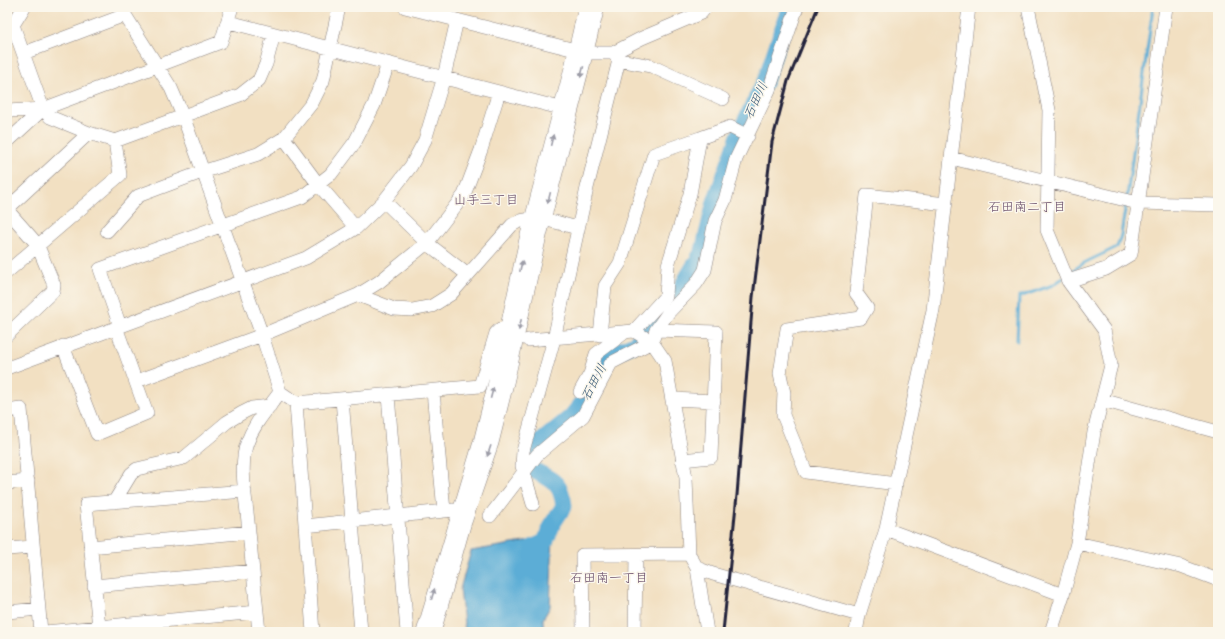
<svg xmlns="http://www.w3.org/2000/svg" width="1225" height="639" viewBox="0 0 1225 639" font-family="'Comic Neue','Klee One',sans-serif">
<rect width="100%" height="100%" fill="#fbf7ec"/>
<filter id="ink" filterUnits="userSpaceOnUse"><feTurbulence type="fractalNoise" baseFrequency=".025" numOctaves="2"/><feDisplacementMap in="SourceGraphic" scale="8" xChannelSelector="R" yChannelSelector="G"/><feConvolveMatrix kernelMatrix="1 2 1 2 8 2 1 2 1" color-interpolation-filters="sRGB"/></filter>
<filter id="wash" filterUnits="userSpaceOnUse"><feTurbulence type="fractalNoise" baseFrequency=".012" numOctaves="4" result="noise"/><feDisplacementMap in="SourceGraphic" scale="16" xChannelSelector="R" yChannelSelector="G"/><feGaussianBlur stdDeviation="0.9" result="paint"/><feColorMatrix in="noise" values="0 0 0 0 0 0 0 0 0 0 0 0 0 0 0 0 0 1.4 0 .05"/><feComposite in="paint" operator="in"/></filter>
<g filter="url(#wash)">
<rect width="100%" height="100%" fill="#f2e0c2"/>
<path fill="#5cadd6" stroke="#3f6888" d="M 553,537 L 550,607 L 543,619 L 544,632 L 465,632 L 460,589 L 471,551 Z"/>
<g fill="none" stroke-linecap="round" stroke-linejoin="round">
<path stroke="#5cadd6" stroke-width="3" d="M 1127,197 L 1153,7
M 1069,273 L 1084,263 L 1117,247 L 1121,235 L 1126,203
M 1017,341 L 1019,297 L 1053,285 L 1063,278"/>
<path stroke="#5cadd6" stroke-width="17" d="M 528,550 L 545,542 L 553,523 L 564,506 C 561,480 550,479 529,468 L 530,451 L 571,417 L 590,394 L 607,356 L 636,343 L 678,293 L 703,251 L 715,202 L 742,128 L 766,79 L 790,7"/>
</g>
</g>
<g filter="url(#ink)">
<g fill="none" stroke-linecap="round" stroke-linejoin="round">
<g stroke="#8a817e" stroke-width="14">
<path id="minor" d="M 24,7 L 13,25 L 43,109 L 50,117 L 89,133 L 115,141 L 240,95 L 259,80 L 266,64 L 274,34
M 124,7 L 125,15 L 171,88 L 183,116 L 262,335 L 280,392 L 296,403 L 480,386 L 496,333 L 500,329 L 506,328
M 405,7 L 587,53 L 613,53 L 642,38 L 701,13 L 706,7
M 1028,7 L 1049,110 L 1047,230 L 1068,281 L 1104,330 L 1111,365 L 1094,432 L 1077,543 L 1063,595 L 1051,632
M 229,22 L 560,108
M 24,53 L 125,15
M 619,60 L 651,66 L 723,99
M 7,111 L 43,109 L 221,42 L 232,7
M 284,138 L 318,184 L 356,228
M 700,138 L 730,127 L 748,136
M 7,142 L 43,109
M 951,158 L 1138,203 L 1218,205
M 384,201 L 427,243 L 468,275
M 7,209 L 89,133
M 7,210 L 37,244 L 54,285 L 53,291 L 7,335
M 107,231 L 138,196 L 202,172 L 258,154 L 284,138 L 312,103 L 323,81 L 339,7
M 7,272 L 120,175 L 115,141
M 1068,281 L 1106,269 L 1131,254 L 1166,7
M 358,295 L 394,309 L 412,310 L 432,306 L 451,294 L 512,225 C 532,212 557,223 578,228
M 120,326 L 100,269 L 302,197 L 331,174 L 355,142 L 374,105 L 388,64
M 656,330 L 716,332 L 711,457 L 682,460
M 600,335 L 605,286 L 620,263 L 654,154 L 700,138 L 690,194 L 668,265 L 666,296 L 634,331
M 528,340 L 634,331 L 652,342 L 665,361 L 686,478 L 689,554 L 697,568 L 713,574 L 859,615
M 63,346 L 97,434 L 147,413 L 116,327
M 7,368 L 306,258 L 356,228 L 384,201 L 411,166 L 425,140 L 444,77 L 457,20
M 137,381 L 262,335 L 358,295 L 379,282 L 427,243 L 464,195 L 481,150 L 499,92
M 433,391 L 444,511 L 453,510
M 580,392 L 590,374 L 596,354 L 624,333
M 388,395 L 407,632
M 342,399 L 361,632
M 672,399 L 714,401
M 1102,400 L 1218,432
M 296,403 L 313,632
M 7,411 L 21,409 L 41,632
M 7,483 L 28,481
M 896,484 L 806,472 L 783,415 L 784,393 L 780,374 L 787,329 L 861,318 L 867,308 L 856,293 L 867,195 L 946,204
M 114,502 L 131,474 L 137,469 L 184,458 L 227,422 L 242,413 L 252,408 L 270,406
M 533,504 L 522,466 L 523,451 L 554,339 L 587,188 L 619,60 L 613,53
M 490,516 L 537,455 L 583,416 L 611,363 L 652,342 L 656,330 L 668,313 L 696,284 L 705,270 L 715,221 L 725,200 L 736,159 L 769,90 L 797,7
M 305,526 L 444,511
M 886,529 L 1063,595
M 1077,543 L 1181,566 L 1218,580
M 90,547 L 249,532
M 7,549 L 33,547
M 697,568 L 707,632
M 94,586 L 253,571
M 7,612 L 39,609
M 99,627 L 86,504 L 245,491
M 45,632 L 257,612
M 259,632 C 255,595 252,559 248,522 C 246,499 239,465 247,443 C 254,423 268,409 280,392
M 423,632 L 480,442 L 495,382 L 526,239 L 571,68 L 585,7
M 434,632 L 464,525 L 492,443 L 507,383 L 539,240 L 598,7
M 583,632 L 582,555 L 689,554
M 635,632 L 636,556
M 856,632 L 859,615 L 886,529 L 933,310 L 969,7"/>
</g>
<use href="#minor" stroke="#fff" stroke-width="13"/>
<path stroke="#22223b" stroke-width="3" d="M 723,632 L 737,495 L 753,297 L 772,142 L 788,81 L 818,7"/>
</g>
<defs><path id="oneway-solid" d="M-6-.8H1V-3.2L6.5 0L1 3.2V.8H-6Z"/></defs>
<g fill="#9c9ca7">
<use href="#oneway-solid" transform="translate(582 72) rotate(105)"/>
<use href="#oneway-solid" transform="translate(552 140) rotate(-76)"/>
<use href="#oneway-solid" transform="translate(549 198) rotate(104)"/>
<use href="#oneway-solid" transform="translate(521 266) rotate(-78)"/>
<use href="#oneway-solid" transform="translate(520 325) rotate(102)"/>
<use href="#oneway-solid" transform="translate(492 393) rotate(-75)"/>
<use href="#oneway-solid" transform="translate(489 451) rotate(109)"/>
<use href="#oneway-solid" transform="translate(433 594) rotate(-74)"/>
</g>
</g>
<g text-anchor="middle" stroke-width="3" stroke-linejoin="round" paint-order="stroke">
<g font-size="13" font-style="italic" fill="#395a79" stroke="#fbf7ec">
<text transform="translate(755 100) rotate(-65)" y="5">石田川</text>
<text transform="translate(593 382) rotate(-62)" y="5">石田川</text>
</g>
<g font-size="13" fill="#684c69" stroke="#fbf7ec">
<text x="486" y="204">山手三丁目</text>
<text x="1027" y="211">石田南二丁目</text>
<text x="609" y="582">石田南一丁目</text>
</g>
</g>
<rect width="1225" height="639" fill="none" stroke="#fbf7ec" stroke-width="24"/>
</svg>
